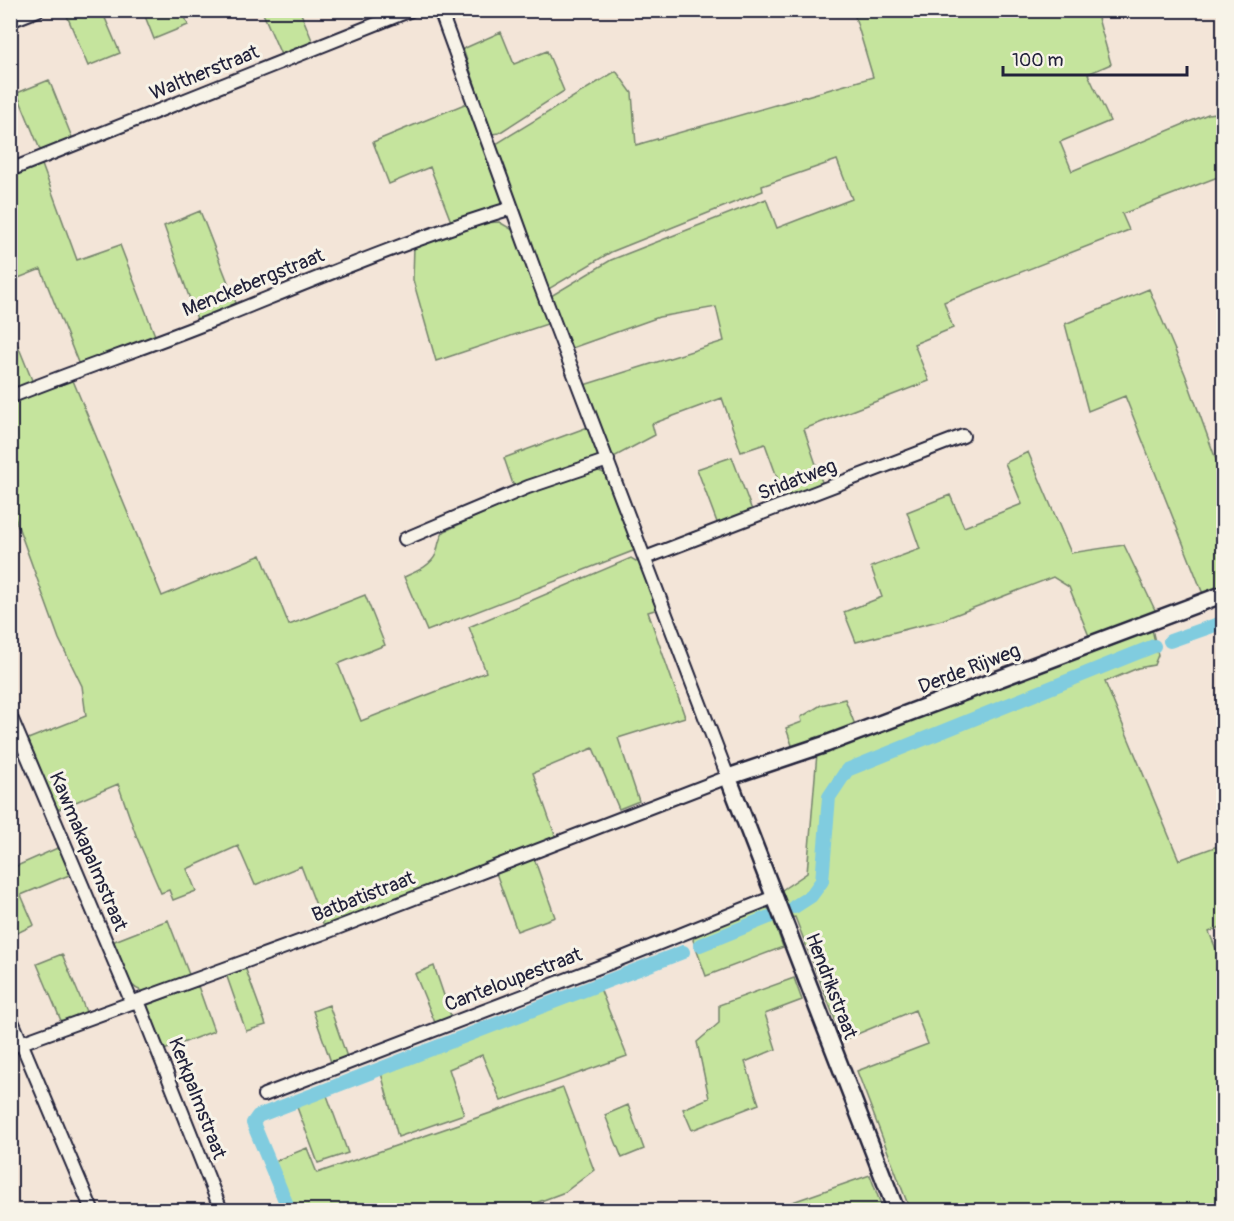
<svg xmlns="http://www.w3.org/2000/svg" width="1234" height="1221" viewBox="0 0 1234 1221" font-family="Pangolin,sans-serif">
<rect width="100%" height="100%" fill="#f3e5d8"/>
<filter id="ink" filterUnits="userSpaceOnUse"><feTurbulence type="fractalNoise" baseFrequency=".0167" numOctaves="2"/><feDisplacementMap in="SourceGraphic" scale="12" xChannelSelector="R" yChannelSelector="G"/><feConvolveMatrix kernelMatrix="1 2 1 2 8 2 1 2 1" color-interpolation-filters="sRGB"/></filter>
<g filter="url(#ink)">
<path fill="#c5e49d" stroke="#74836c" stroke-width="1.5" d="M 853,10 L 1096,11 L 1111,64 L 1088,74 L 1110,121 L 1060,142 L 1072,171 L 1208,114 L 1224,112 L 1223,175 L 1122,214 L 1129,230 L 944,302 L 953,328 L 914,344 L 929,381 L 804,429 L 823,485 L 785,499 L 765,444 L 741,452 L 722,398 L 652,424 L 655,435 L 612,458 L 584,385 L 724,341 L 716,307 L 659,317 L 569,349 L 550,300 L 551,296 L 611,260 L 766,199 L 777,228 L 852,199 L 837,160 L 762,186 L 763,191 L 611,252 L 547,290 L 518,213 L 496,144 L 616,71 L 632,93 L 636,145 L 873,77 Z
M 65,11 L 102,11 L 120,53 L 88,66 Z
M 143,11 L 183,11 L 188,25 L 154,39 Z
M 262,11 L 300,11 L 314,45 L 282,57 Z
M 501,32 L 514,64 L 547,51 L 564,91 L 499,133 L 492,134 L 463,49 Z
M 49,80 L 73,140 L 41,152 L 17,93 Z
M 467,103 L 503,201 L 502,209 L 452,224 L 430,167 L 389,184 L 373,142 Z
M 41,162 L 77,260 L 120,245 L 156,338 L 79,365 L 41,269 L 11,281 L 11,174 Z
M 200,211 L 238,308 L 198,322 L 164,226 Z
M 499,222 L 513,230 L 550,323 L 436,361 L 413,280 L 414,245 L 482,223 Z
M 1149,289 L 1185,374 L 1223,479 L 1223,586 L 1203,594 L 1125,396 L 1088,411 L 1065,324 Z
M 10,326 L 34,385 L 10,394 Z
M 72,378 L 162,596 L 261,555 L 289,625 L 365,595 L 385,645 L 338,664 L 361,721 L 486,672 L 469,627 L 631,558 L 641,564 L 658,609 L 648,612 L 685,717 L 618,738 L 639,801 L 619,809 L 593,748 L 533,773 L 556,838 L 324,926 L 301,866 L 255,885 L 238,846 L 187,869 L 196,891 L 173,900 L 169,890 L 161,893 L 137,838 L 118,784 L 57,810 L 28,739 L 86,716 L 82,686 L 59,639 L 11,507 L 11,404 Z
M 588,427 L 601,460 L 515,490 L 504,458 Z
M 1028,452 L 1071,553 L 1124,545 L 1156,612 L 1089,636 L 1069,587 L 1053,577 L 942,620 L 856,642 L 844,612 L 882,597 L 871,567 L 920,549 L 907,512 L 950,495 L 964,527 L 1022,504 L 1005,463 Z
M 732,457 L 753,513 L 718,525 L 697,469 Z
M 599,471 L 606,474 L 636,548 L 633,551 L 427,631 L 404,577 C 415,572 431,566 436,554 C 439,546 438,537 445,531 C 495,508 545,483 599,471 Z
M 1152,629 L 1158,655 L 1154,665 L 1138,668 L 1105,682 L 1179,860 L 1223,844 L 1223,926 L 1209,932 L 1223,966 L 1223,1210 L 910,1210 L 857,1071 L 928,1044 L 915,1010 L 843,1040 L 795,917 L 789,918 L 779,892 L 807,873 L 817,753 Z
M 845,699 L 855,725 L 793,748 L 786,728 L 802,722 L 801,717 L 821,705 Z
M 62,846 L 74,873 L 21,895 L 34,925 L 11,936 L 10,869 Z
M 534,858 L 555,917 L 517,931 L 496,873 Z
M 764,906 L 770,910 L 783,947 L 706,976 L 693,940 L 697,932 Z
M 168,920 L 190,977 L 147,992 C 125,991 119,959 112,942 Z
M 62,954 L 87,1014 L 62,1023 L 37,964 Z
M 434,966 L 452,1019 L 436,1025 L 415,974 Z
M 245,967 L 266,1025 L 246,1031 L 226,974 Z
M 794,978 L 802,1000 L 765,1014 L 776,1049 L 745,1062 L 759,1104 L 692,1130 L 683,1109 L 709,1098 L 697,1042 L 719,1023 L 719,1005 Z
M 198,986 L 214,1031 L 164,1050 L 147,1005 Z
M 599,986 L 627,1056 L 501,1101 L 482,1055 L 449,1069 L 464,1114 L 398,1137 L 380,1069 Z
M 329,1005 L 347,1057 L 331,1062 L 313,1011 Z
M 563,1088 L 594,1170 L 565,1192 L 517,1210 L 289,1210 L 270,1163 L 307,1148 L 317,1173 Z
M 325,1090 L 348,1153 L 318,1163 L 295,1102 Z
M 628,1105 L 644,1149 L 622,1158 L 605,1115 Z
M 870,1175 L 883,1210 L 786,1210 L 784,1205 Z"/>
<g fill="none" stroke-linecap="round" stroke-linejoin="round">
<path stroke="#80ccdf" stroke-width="14" d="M 1170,641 L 1224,622
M 794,907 L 811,896 L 822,881 L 829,797 L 847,770 L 1154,646
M 700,945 L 769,917
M 289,1210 L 253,1123 L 258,1116 L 683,952"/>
<g stroke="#22223b" stroke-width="16">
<path id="minor" d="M 10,21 L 38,10
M 10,170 L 411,10
M 10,397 C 79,369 150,346 219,318 C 316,279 412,238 512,208
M 405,539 L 528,487 L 608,460
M 645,558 L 963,436
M 10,715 L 132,1003
M 138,1001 L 221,1210
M 10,1016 L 92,1210
M 10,1047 L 329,931 L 728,777 L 540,285 L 440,10
M 264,1095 L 615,961 L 774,897"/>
</g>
<g stroke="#22223b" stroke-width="20">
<path id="tertiary" d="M 896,1210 L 728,777 L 826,744 L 1224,594"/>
</g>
<use href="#minor" stroke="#f7f3e8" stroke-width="12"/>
<use href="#tertiary" stroke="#f7f3e8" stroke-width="15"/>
</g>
</g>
<g text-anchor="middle" stroke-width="6" stroke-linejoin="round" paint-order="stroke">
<g font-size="20" fill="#22223b" stroke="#f7f3e8">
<text transform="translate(204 72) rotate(-22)" y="7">Waltherstraat</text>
<text transform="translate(253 282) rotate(-22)" y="7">Menckebergstraat</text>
<text transform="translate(797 479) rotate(-21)" y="7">Sridatweg</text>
<text transform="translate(969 668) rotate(-21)" y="7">Derde Rijweg</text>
<text transform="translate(89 851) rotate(67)" y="7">Kawmakapalmstraat</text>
<text transform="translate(363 896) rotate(-21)" y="7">Batbatistraat</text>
<text transform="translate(513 979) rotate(-21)" y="7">Canteloupestraat</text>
<text transform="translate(832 986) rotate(69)" y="7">Hendrikstraat</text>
<text transform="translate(198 1098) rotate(69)" y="7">Kerkpalmstraat</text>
</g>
</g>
<rect width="1234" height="1221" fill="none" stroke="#f7f3e8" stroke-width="36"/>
<rect x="18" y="18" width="1198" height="1185" fill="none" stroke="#22223b" stroke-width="2" filter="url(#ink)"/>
<path d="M1003 66v9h184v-9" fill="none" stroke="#22223b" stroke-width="3"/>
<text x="1012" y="66" font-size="18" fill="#22223b" stroke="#f7f3e8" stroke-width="4.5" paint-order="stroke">100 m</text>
</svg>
